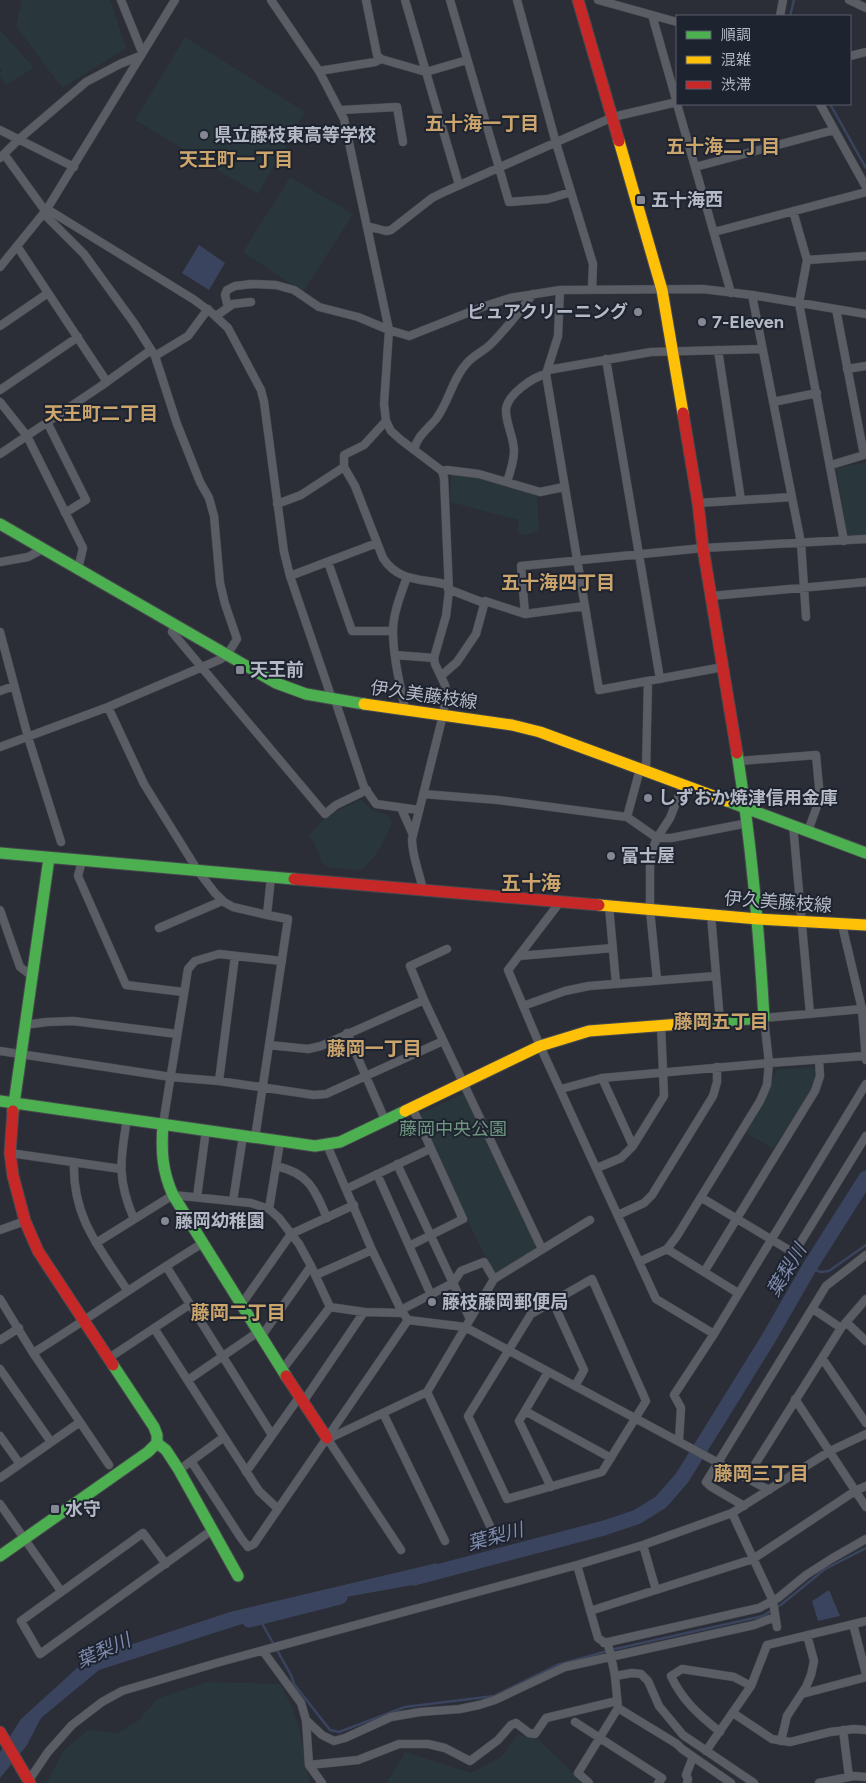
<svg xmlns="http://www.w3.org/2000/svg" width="866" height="1783" viewBox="0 0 866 1783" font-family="Figtree,'Noto Sans JP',sans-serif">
<rect width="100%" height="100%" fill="#2b2e36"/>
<path fill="#29373c" d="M 22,0 L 110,0 L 126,48 L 62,88 L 16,26 Z
M 0,30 L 34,68 L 6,85 L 0,76 L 0,73 L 2,71 L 0,68 Z
M 185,37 L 305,112 L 258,194 L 135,120 Z
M 290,177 L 353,214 L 303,292 L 243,252 Z
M 866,463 L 866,535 L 847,535 L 836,468 Z
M 451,474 L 489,480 L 537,496 L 539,531 L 524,535 L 517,532 L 519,520 L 450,502 Z
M 361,800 L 372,810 L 385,814 L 392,822 C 385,839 376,859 361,870 L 330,868 L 322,863 L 316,846 L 309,837 C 320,817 342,809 361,800 Z
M 817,1067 L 811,1090 L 773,1149 L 745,1132 L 764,1101 L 776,1070 Z
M 464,1094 L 466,1095 L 536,1245 L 534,1251 L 498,1274 L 493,1273 L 418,1117 L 419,1114 Z
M 206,1682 L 280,1684 L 292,1707 L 300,1732 L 310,1783 L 46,1783 L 65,1749 L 88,1730 L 118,1733 L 139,1720 L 157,1699 Z
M 518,1734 L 539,1740 L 583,1783 L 387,1783 L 405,1752 L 471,1773 L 500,1758 Z"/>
<path fill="#3b445e" d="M 199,245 L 225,263 L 209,290 L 182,273 Z
M 437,1563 L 429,1582 L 324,1601 L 267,1616 L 99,1670 L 41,1718 L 27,1745 L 0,1778 L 0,1752 L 21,1719 L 87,1659 L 230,1612 Z
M 829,1590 L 840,1616 L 818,1621 L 812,1601 Z"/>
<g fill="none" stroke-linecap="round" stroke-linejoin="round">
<path stroke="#3b445e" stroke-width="2.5" d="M 790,16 L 794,0
M 830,104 L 866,168
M 809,1268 L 821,1272 L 829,1271 L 866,1245
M 259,1618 L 291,1675 L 294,1684 L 330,1730 L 339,1732 L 405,1707 L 494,1696 L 557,1665 L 615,1649 L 763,1616 L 782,1604 L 825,1569 L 866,1548"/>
<path stroke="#3b445e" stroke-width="15" d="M 414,1578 L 604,1528 L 637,1517 L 661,1502 L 682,1478 L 767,1341 L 809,1268 L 866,1178
M 249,1620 L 340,1597"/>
<g stroke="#47494f" stroke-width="9">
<path id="street" d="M 121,0 L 142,52
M 271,0 L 319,71 L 344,119 L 389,330 L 384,404 L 386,421 L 391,431 L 401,440 L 442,471 L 444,478 L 449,591 L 446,616 L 434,658 L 435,664 L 445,685 L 446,692 L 443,715 L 412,839 C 412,857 420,873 423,891
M 366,0 L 377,55 L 381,59 L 426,72 L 467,60
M 405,0 L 459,185
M 450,0 L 509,202 L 548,199 L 571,192
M 517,0 L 556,143 L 593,264 L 592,290
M 598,0 L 677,22
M 849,0 L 866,8
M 652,15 L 677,103
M 780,16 L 783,0
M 850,56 L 866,52
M 319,71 L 375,62 L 381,59
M 677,104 L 731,293
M 820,104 L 866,187
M 341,110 L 397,107 L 403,142
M 0,130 L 74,167
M 4,154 L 46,212
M 0,158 L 18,140 L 86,82 L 120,64 L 140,56
M 695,167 L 834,130
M 47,209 L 193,299 L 212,313 L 228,328 L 261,390 L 264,402 L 284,552 L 290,576 L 332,699
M 793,211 L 807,260 L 799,303 L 844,541
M 367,226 L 386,231 L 391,230 L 432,198 L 444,192 L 613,117 L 677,102
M 714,232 L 866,192
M 17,246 L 107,382
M 807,260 L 866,256
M 0,267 L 47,209 L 175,0
M 560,290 L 558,336 L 546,374 L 599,690 L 723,667
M 752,295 L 801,543 L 806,617
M 228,307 L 225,295 L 227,290 L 235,286 L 252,284 L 276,285 L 294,290 L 319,307 L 358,317 L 389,330 L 409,336 L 485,306 L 510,298 L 560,290 L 703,289 L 752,295 L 866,314
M 216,316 L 233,304 L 251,302
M 0,326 L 48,293
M 718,350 L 741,500
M 155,356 L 188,336 L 208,309
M 606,359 L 660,679
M 847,369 L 866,366
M 548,370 L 651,352 L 762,349
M 0,390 L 78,337
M 0,402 L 27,436 L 83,548 L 78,569
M 773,402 L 817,393
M 386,421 L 364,445 L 344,455 L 344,467 L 355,486 L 383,558 C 399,583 423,578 448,585
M 47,422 L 86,500 L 65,513
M 414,450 C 417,436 427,430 436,419 C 449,402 452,379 467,363 C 474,355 484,351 491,344 C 507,328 520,311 533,294
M 0,454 L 101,386 L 151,350
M 831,465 L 864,455 L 836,309
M 442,471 L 447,470 L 479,474 L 540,492 L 564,487
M 507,482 C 510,473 514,461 514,451 C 514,437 505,422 506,409 C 508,394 533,377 546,374
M 698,503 L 792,497
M 277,504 L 301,495 L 344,467
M 0,562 L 28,557 L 43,549
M 328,562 L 352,631 L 393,631
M 290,576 L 377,543
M 448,589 L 484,603
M 711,596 L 866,582
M 525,614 L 521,566 L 703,548 L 866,539
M 174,625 L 172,632 L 325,814 L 336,805 L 367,790
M 0,632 L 28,737 L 61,842
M 395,655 L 434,658
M 441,676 L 457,662 L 476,634 L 485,601 L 525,614 L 585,606
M 0,691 L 14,686
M 335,700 L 364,787 L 376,804 L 419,810
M 108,707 L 144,784 L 198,871 L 215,893 L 224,902 L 233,907 L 267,915
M 405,709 C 400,684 393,657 393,631 C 393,613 401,594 407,577
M 0,747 L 108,707 L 221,659 L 227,655 L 237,639 L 225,604 L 220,583 L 214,516 L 209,498 L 200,482 L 177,424 L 155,356 L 134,323 L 84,254 L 44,214
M 739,761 L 816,755 L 820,798 L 808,831
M 640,769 L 627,817 L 657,838 L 671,838 L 748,823
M 646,771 L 648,681
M 423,794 L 498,800 L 627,817
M 401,808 L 413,835
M 793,825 L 810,1014
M 82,861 L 78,876 L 126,985 L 183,992
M 560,902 L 508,970 L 540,1046 L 656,1299 L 714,1334
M 609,906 L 616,984
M 0,910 L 20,967 L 32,976
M 711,915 L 720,1021
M 842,925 L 862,1009 L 866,1060
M 159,928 L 222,901
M 447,949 L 410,966 L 424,1000 L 542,1249
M 519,956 L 613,948
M 657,980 L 650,910 L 650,867 L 651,853 L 657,838 L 670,818 L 683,785
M 523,1006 L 565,991 L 589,986 L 716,976
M 24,1025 L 47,1022 L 73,1021 L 177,1034
M 347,1033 L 385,1120
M 269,1045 L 308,1049 L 321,1046 L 424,1000
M 0,1051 L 171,1077 L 219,1081 L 314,1095 L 326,1094 L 443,1041
M 602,1078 L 633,1146
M 219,1081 L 235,956
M 561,1089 L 602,1078 L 769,1063 L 865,1056
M 127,1119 C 120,1160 117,1180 134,1219
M 163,1124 L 188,969 L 195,961 L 219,954 L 282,961
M 255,1138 L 288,919 L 267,915 L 271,877
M 10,1153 L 121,1169
M 74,1162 C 72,1217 99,1247 127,1290
M 397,1164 L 453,1283 L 401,1310
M 276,1166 C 309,1173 315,1190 327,1218
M 597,1168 L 621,1158 L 633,1146 L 664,1096 L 661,1025
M 377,1174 L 431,1295
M 346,1189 L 430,1149
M 197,1197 L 206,1130
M 702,1198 L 794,1253 L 866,1136
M 233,1201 L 243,1136
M 269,1209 L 280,1142
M 618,1215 L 644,1203 L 652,1195 L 713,1096 L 717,1082 L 717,1067
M 0,1230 L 25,1221
M 96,1243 L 173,1195 L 251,1203 L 269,1209 L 279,1218 L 299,1244 L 311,1266 L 330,1307 L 282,1370
M 409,1246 L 463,1219 L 412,1107
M 667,1249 L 738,1293
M 639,1262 L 667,1249 L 677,1236 L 760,1101 L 767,1085 L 769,1063 L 764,1018 L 862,1009
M 166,1266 L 272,1435
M 704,1272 L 815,1091 L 820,1076 L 819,1060
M 316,1275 L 372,1250
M 592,1279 L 646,1401 L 602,1472 L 507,1499 L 468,1416 L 531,1314 Z
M 0,1299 L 33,1353 L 80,1422 L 0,1478
M 553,1302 L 584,1370 L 575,1386
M 241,1305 L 291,1234 L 354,1205
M 330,1307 L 364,1312 L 403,1313
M 813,1309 L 841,1328
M 470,1319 L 453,1283 L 461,1271 L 484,1262 L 494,1279
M 408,1320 L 465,1327 L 769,1490
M 846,1322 L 866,1341
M 154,1328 L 224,1437
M 261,1337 L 311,1266
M 0,1340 L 19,1328
M 33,1353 C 91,1317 145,1278 203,1243
M 109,1358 L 189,1305
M 822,1358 L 866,1423
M 0,1369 L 51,1442
M 548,1372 L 519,1421 L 551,1487
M 188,1380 L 258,1332
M 427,1392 L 491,1528
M 795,1399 L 866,1507
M 303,1402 L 364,1312
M 525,1411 L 611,1458
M 383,1413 L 445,1541
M 80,1422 L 109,1465
M 0,1436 L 20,1464
M 327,1438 L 401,1550
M 328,1439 L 427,1392 L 494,1279 L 590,1220
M 679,1440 L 681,1408 L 674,1395 L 714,1334 L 866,1084
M 191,1461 L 241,1538 L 248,1547 L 254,1544 L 408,1320 L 401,1310 L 372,1250 L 327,1145
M 179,1470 L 224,1437 L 259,1491 L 278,1509
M 246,1472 L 300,1396
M 747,1477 L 841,1328 L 866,1299
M 0,1504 L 61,1591
M 744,1506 L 710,1486 L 706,1482 L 826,1286 L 866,1255
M 732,1513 L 773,1601 L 777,1627
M 643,1545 L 656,1590
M 166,1564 L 143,1533 L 21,1621 L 40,1654 L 212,1530
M 577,1565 L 598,1638 L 608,1645 L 611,1656 L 615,1676 L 618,1708 L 578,1773 L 589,1783
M 590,1611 L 753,1559 L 855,1491 L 866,1486
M 853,1624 L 866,1674
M 604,1643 L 759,1608 L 778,1598 L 806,1575 L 831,1559 L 866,1539
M 263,1651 L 301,1703 L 306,1720 L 322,1735 L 334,1741 L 345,1738 L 391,1717 L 420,1712 L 460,1709 L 479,1705 L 495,1700 L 565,1667 L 754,1625 L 775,1617
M 615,1676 L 632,1673 L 641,1674 L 648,1681 L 659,1706 L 683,1735 L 754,1783
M 802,1694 L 866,1677
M 618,1708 L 677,1744 L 682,1749 L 731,1783
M 733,1713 L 772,1739 L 790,1742 L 830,1732 L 854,1729 L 866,1730
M 306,1720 L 309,1765 L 322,1783
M 575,1722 L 662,1778 L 658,1783
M 843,1730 L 849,1777
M 720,1732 C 699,1715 682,1700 671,1676 L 682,1669 L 734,1677 L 751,1686
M 781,1741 L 787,1716 L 806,1687 L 811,1675 L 814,1661 L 807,1635
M 706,1751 L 751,1686 L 767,1645 L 866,1621
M 309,1765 L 358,1760 L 399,1744 L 428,1744 L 445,1748 L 470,1761 L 498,1740 L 511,1725 L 516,1723 L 529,1733 L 535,1734 L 546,1718 L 617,1701
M 29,1780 L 48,1752 L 72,1725 L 102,1702 L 122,1691 L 220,1662 L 577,1565 L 643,1545 L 732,1513 L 830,1451 L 866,1434
M 687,1783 L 688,1779 L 686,1775 L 693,1757
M 819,1783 L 854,1776 L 866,1777"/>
</g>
<g stroke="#47494f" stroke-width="13">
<path id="fast" d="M 0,524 L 276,683 L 306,694 L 364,704
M 727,801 L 866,853
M 0,853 L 294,879
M 681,1024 L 764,1018 C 759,929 751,841 737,753
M 0,1101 L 315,1146 L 340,1142 L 405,1111
M 13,1111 L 49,858
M 163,1124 C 161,1150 162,1171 173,1195 L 286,1376
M 157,1443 L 166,1450 L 179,1470 L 238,1576
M 0,1556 L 148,1452 L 157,1443 L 157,1435 L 154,1427 L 113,1365"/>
</g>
<g stroke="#47494f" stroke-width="13">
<path id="slow" d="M 619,141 L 662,290 L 683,413
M 364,704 L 512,725 L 540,732 L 727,801
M 599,905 L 758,919 L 866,925
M 405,1111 L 540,1046 L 589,1031 L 681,1024"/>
</g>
<g stroke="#47494f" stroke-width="13">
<path id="jam" d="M 578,0 L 619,141
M 683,413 L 698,503 L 703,548 L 737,753
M 294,879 L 599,905
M 13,1111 L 10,1153 L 13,1176 L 25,1221 L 38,1251 L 113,1365
M 286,1376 L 327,1438
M 0,1732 L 30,1783"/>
</g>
<use href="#street" stroke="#5a5d64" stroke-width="8"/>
<use href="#fast" stroke="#4caf50" stroke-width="11"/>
<use href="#slow" stroke="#ffc107" stroke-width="11"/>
<use href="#jam" stroke="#c62828" stroke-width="11"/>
</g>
<g fill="#858894" stroke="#1e2330" stroke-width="2">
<circle cx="204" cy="135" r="5"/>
<rect x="636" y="195" width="10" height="10" rx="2.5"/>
<circle cx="638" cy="312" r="5"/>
<circle cx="702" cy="322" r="5"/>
<rect x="235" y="665" width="10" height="10" rx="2.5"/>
<circle cx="648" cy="798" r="5"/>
<circle cx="611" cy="856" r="5"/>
<circle cx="165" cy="1221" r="5"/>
<circle cx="432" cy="1302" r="5"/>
<rect x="50" y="1504" width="10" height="10" rx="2.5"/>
</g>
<g text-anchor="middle" stroke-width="4" stroke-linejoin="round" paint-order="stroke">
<g font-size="18" font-weight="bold" fill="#b5b9c6" stroke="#1e2330" text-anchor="start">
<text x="214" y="141">県立藤枝東高等学校</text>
<text x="651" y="206">五十海西</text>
<text x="628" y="318" text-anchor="end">ピュアクリーニング</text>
<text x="712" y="328">7-Eleven</text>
<text x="250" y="676">天王前</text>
<text x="658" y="804">しずおか焼津信用金庫</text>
<text x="621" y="862">富士屋</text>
<text x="175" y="1227">藤岡幼稚園</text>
<text x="442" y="1308">藤枝藤岡郵便局</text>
<text x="65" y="1515">水守</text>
</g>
<g font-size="18" fill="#b5b9c6" stroke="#1e2330">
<text transform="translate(424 695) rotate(8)" y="6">伊久美藤枝線</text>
<text transform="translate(778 902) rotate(4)" y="6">伊久美藤枝線</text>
</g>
<g font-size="18" fill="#6e957e" stroke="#1e2330">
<text x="453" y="1135">藤岡中央公園</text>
</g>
<g font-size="19" font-weight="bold" fill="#cba56c" stroke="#1e2330">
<text x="482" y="130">五十海一丁目</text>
<text x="723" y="153">五十海二丁目</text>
<text x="236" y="166">天王町一丁目</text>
<text x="101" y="420">天王町二丁目</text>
<text x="558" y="589">五十海四丁目</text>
<text x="721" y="1028">藤岡五丁目</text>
<text x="374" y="1055">藤岡一丁目</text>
<text x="238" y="1319">藤岡二丁目</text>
<text x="761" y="1480">藤岡三丁目</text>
</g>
<g font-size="19" font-style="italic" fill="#7f8bab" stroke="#1e2330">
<text transform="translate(786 1270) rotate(-59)" y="7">葉梨川</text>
<text transform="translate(495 1536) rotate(-15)" y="7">葉梨川</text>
<text transform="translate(103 1650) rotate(-24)" y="7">葉梨川</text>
</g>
<g font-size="20" font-weight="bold" fill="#cba56c" stroke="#1e2330">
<text x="531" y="890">五十海</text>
</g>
</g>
<rect x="676" y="15" width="175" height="90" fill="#1e2330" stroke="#5a5f6c"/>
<rect x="686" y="31" width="25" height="8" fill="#4caf50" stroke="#5a5f6c"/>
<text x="721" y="40" font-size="15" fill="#b5b9c6">順調</text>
<rect x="686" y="56" width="25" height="8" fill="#ffc107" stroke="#5a5f6c"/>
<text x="721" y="65" font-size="15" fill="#b5b9c6">混雑</text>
<rect x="686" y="81" width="25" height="8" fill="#c62828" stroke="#5a5f6c"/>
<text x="721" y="90" font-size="15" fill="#b5b9c6">渋滞</text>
</svg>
